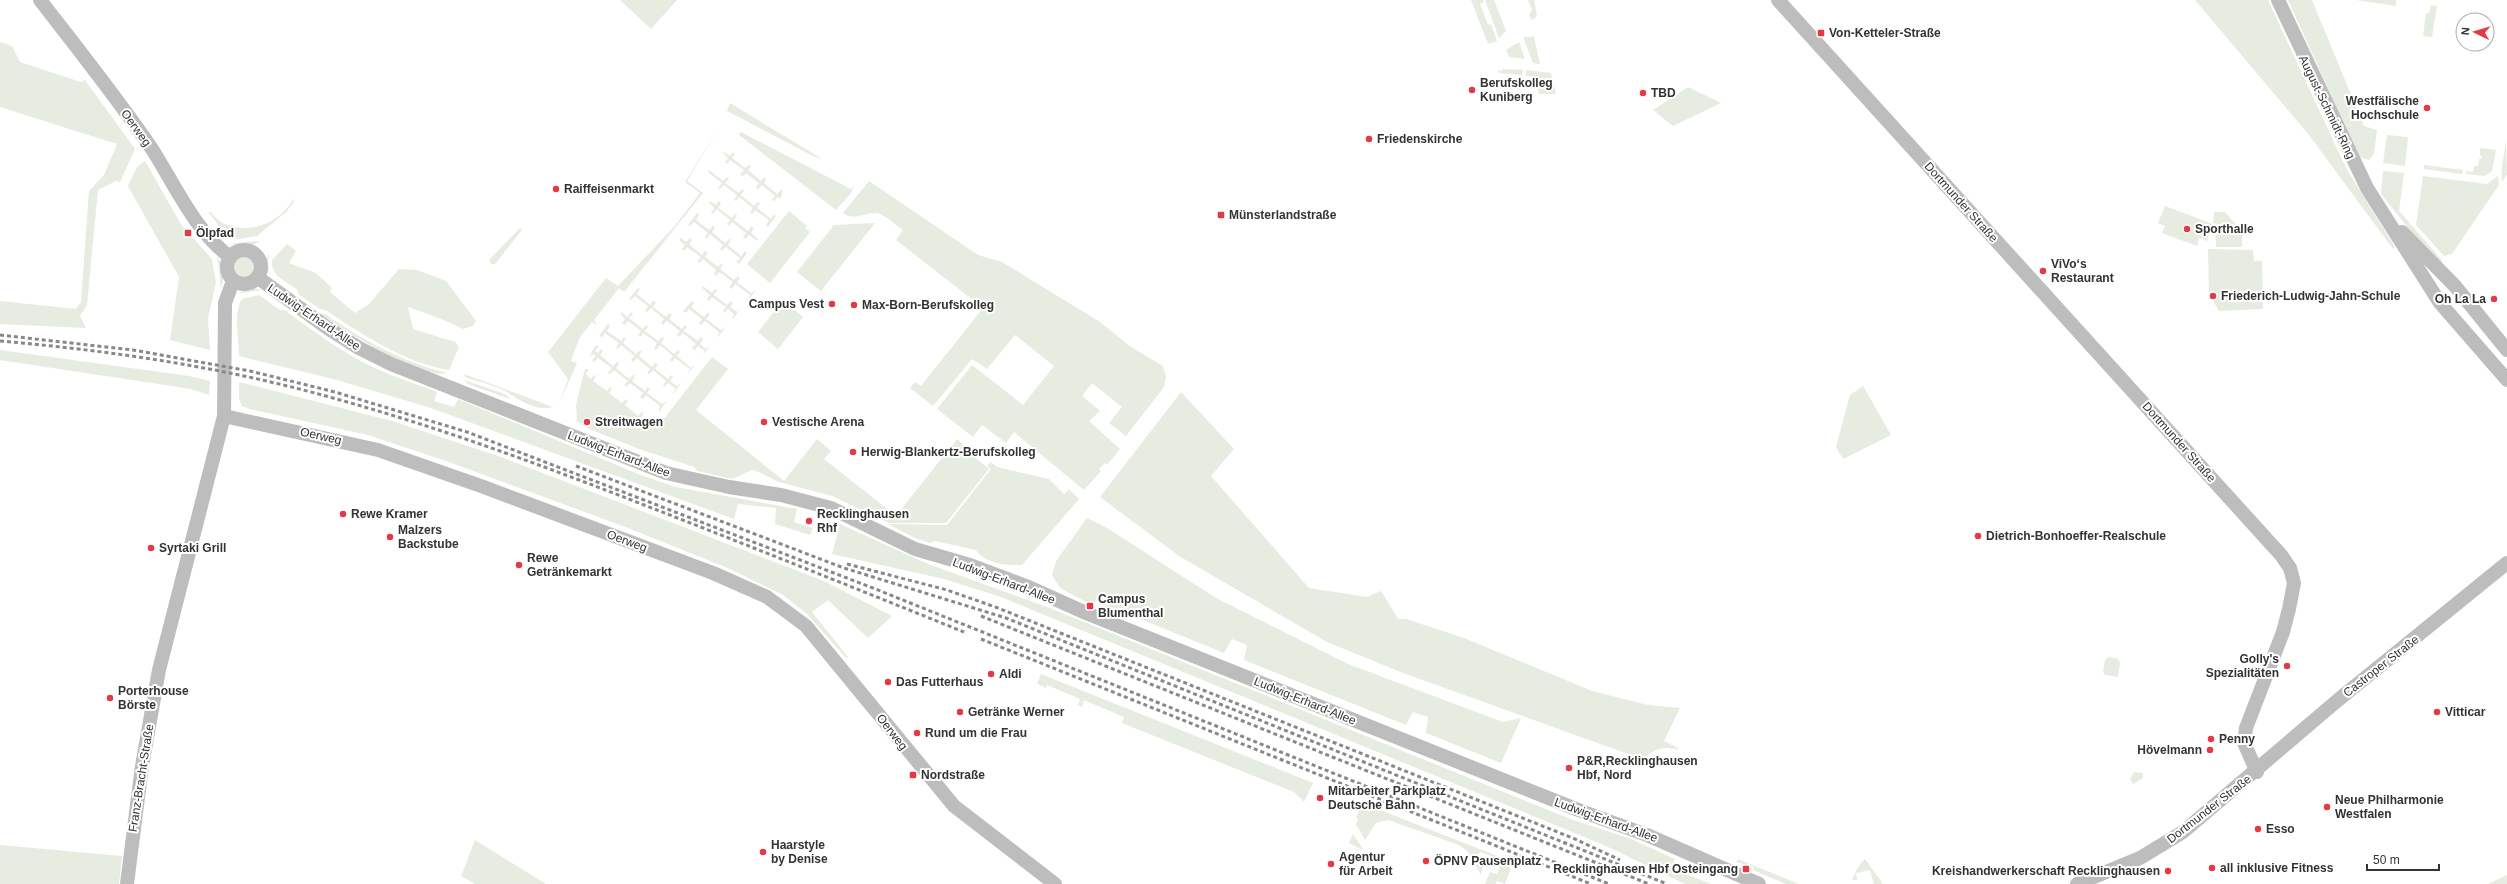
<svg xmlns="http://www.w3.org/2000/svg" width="2507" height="884" viewBox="0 0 2507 884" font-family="Arial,sans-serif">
<rect width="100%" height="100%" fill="#fff"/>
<path fill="#e6ecdf" d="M 620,0 L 677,0 L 651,29 Z
M 1471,0 L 1483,0 L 1484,2 L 1480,4 L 1488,25 L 1491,24 L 1497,41 L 1488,44 Z
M 1485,0 L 1494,0 L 1506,31 L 1499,38 Z
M 1528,0 L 1534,0 L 1537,16 L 1532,20 L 1529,15 L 1532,10 Z
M 2195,0 L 2268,0 L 2346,168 L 2395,247 L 2393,249 L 2309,135 Z
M 2288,0 L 2312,0 L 2364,126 L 2377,130 L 2374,154 L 2369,160 L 2359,157 Z
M 2356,0 L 2396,0 L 2396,6 Z
M 2431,5 L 2437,6 L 2432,37 L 2423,36 L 2426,13 L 2429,13 Z
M 1523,37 L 1534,37 L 1540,64 L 1533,63 Z
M 0,42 L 12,46 L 20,62 L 81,82 L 85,80 L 135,149 L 120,182 L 116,181 L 98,190 L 87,305 L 80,316 L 86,328 L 0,324 L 0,301 L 76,309 L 81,302 L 89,191 L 104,175 L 117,144 L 0,107 Z
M 1519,42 L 1525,59 L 1509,57 L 1506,50 Z
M 1498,69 L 1501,71 L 1503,69 L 1523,70 L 1522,75 L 1499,73 Z
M 1526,70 L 1551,73 L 1556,94 L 1539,94 L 1535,77 L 1526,76 Z
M 1688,87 L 1721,103 L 1673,126 L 1653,110 Z
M 730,103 L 822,159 L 815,157 L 727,111 Z
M 718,129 L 687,181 L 703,193 L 624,292 L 619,288 L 594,320 L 597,325 L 592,322 L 580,337 L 571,361 L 577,363 L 559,404 L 568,379 L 548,352 L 606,278 L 618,286 L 674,227 L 700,193 L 685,182 Z
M 741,132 L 851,189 L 854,185 L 851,193 L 836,210 L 739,135 Z
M 2387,135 L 2408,137 L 2405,166 L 2383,163 Z
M 2506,139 L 2507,174 L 2502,182 C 2500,170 2505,153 2506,139 Z
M 2480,148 L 2496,150 L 2492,171 L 2485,176 L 2466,174 L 2466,171 L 2473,172 L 2474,166 L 2478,166 L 2479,159 L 2483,158 L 2480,155 Z
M 724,152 L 730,156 L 733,152 L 735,154 L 732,158 L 745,168 L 749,165 L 751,166 L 748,170 L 761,181 L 764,177 L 766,179 L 764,183 L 777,194 L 781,190 L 783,191 L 780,199 L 778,197 L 774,201 L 772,200 L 775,196 L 762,185 L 758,189 L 756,187 L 759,183 L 746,173 L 743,176 L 740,175 L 744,170 L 730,160 L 727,164 L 725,162 L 728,158 L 723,153 Z
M 145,161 L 182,226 L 212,259 L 216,283 L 208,318 L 210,350 L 170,340 L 179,277 L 128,186 L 137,167 Z
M 2424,165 L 2463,170 L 2462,174 L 2424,169 Z
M 709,170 L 723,181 L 727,177 L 729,179 L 725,183 L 739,193 L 742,189 L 744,191 L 741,195 L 754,206 L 758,202 L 760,203 L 757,208 L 771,219 L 774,214 L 776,216 L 768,227 L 766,225 L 769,220 L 755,210 L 752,214 L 750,212 L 753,208 L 739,197 L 736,201 L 734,200 L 737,195 L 724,185 L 720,189 L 718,188 L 722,183 L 708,172 Z
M 2383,171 L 2404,173 L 2399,211 L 2441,259 L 2442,264 L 2413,234 L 2381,194 Z
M 2423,176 L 2487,184 L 2498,176 L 2499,185 L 2452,254 L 2444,256 L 2416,225 Z
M 869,181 L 978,255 L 1002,262 L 1100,322 L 1131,347 L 1163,366 L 1166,377 L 1164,387 L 1126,436 L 1109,423 L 1122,407 L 1092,383 L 1082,396 L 1100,411 L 1089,421 L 1120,449 L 1107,465 L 1105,463 L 1099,469 L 1101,471 L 1084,490 L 1014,432 L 1006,443 L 982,425 L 973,437 L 937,409 L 972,365 L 1023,405 L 1054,366 L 1015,335 L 987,369 L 972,359 L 933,406 L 910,388 L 915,382 L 921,386 L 983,308 L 896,240 L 903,230 C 895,225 885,214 876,213 C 864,213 853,221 843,213 Z
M 293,199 L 294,202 L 286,212 L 257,236 L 239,239 L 229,238 L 208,212 C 212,211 216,219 221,222 C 247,236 280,224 293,199 Z
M 710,201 L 716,205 L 719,201 L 721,203 L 718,208 L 732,218 L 735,214 L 737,215 L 734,220 L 748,231 L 751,226 L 754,228 L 751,233 L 758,239 L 757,241 L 749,235 L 745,239 L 743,237 L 746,233 L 732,222 L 729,226 L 727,224 L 730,220 L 717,209 L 713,214 L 711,212 L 715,208 L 709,203 Z
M 2165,206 L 2213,224 L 2207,241 L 2199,238 L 2197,246 L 2162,233 L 2165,226 L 2158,223 Z
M 789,211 L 807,226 L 805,228 L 810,232 L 770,283 L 747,264 Z
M 2214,212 L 2225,212 L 2242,232 L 2242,247 L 2216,247 L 2215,223 L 2213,223 Z
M 697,213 L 699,215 L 696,220 L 709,230 L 713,226 L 715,228 L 712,232 L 725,243 L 729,239 L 731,240 L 728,245 L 741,256 L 745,251 L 747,253 L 739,264 L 736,262 L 740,258 L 726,247 L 722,251 L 720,249 L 723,245 L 710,234 L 707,239 L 705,237 L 708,233 L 694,222 L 690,226 L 688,225 Z
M 875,223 L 821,291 L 797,272 L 834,225 Z
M 520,228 L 522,230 L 495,264 L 491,264 L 489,260 Z
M 681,238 L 686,242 L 690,238 L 692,240 L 689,244 L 702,255 L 705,251 L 708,253 L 705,257 L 718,267 L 721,264 L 723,265 L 720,269 L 734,280 L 738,276 L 740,278 L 737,282 L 751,293 L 756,290 L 747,302 L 750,295 L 735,284 L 732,289 L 729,287 L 733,282 L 719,272 L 716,276 L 714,274 L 716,270 L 703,259 L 700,263 L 697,261 L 701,257 L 687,247 L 684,251 L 682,249 L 685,245 L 679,240 Z
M 257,241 L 259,242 L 250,246 L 228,244 Z
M 287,244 L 296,251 L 289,263 L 316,273 L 332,288 L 330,292 L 355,313 L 369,304 L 399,269 L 417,270 L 446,281 L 476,321 L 473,326 L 463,329 C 445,320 427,313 408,307 L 413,329 L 455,342 L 459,347 L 449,370 C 405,363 363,335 327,311 L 320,309 L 298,294 L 298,290 C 287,282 270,276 272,260 Z
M 2208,249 L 2253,250 L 2254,261 L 2262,261 L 2263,309 L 2219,311 L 2209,294 Z
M 269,253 L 268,265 L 270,278 L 265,263 Z
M 217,256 C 223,263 225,280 221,288 Z
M232 267a11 11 0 1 1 22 0a11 11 0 1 1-22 0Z
M 703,286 L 712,293 L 715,289 L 717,290 L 714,295 L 727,305 L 731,301 L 733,303 L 730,307 L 737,312 L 741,308 L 732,320 L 734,314 L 728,309 L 724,313 L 723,311 L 726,307 L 712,297 L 709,301 L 707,299 L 710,295 L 702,288 Z
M 254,288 L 261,290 L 237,294 L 246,289 Z
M 638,288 L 640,289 L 637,294 L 650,305 L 653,301 L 656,302 L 653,307 L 666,317 L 669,313 L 672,315 L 669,319 L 682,329 L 685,325 L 687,327 L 684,331 L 698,341 L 701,337 L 703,339 L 700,344 L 706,349 L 711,345 L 702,356 L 705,351 L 698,346 L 695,350 L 692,348 L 696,344 L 683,333 L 679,337 L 677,335 L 680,331 L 667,321 L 663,325 L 661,323 L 664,319 L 651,308 L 647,312 L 645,311 L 648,306 L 635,296 L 631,300 L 629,299 Z
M 259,295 L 280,310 L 285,310 C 309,328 333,346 359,360 C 384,374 411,382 437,392 L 434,401 L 454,407 L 458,399 L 638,474 L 676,487 L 797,509 L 794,522 L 813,528 L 810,535 L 775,524 L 776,508 L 738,504 L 734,519 L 431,408 L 337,380 L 239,356 C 239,339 233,313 242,299 Z
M 783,300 L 803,317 L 778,349 L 758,332 Z
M 692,301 L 694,303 L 691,307 L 704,317 L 708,313 L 710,314 L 706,319 L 721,330 L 726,327 L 717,338 L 719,332 L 705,321 L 701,325 L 699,324 L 702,319 L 689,309 L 686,313 L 683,311 Z
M 622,312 L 627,317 L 631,312 L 633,314 L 629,318 L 643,329 L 646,325 L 648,327 L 645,331 L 658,341 L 662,337 L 664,339 L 661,343 L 674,354 L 678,350 L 680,352 L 677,356 L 691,368 L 696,364 L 687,375 L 690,369 L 675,358 L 672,362 L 670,360 L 673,356 L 660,345 L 656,350 L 654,348 L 657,343 L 643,333 L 640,337 L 638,335 L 641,331 L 628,321 L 624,325 L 622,323 L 625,319 L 620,314 Z
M 318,313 L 325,314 C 363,340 402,362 447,373 C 424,381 339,327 318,313 Z
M 608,324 L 610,326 L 607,331 L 621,341 L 624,337 L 626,339 L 623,343 L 636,354 L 640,350 L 642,351 L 639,356 L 652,367 L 655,363 L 658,364 L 655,369 L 668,379 L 671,375 L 673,377 L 670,381 L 677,386 L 682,382 L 673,394 L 675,388 L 668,383 L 665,387 L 663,385 L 666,381 L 653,370 L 649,374 L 647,373 L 650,369 L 637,358 L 633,362 L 631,360 L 635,356 L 621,345 L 618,349 L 616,348 L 619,343 L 605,333 L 602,337 L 599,336 Z
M 595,346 L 599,346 L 595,351 L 598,353 L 601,349 L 603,351 L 600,355 L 613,366 L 617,362 L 619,363 L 616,368 L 629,379 L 633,375 L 635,376 L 632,381 L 645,391 L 648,387 L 650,389 L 647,393 L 662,404 L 667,401 L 658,413 L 660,406 L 646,395 L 643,399 L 640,397 L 643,393 L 630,383 L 627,387 L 624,385 L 628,381 L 614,370 L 610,374 L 608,373 L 612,368 L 598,358 L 594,362 L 592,360 L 596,356 L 593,354 L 589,358 Z
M 0,350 L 189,376 L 210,381 L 209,395 L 191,389 L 0,360 Z
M 712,357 L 728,369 L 696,410 L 784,481 L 817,439 L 831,451 L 824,459 L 896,516 L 957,439 L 964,445 L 963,448 L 989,469 L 946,523 L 889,523 L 832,496 L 779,482 L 756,471 L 752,470 L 732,479 L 697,471 L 694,467 L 639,449 L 587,428 L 577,421 L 576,405 L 585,369 L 589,369 L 586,374 L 591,379 L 594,375 L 596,376 L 593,381 L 607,391 L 610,387 L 612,389 L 609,393 L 622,403 L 626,399 L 628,401 L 625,405 L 638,416 L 642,412 L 644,413 L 641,418 L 647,423 L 651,419 L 659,425 Z
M 464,374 L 553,407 C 537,412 519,400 507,392 C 495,385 478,382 465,377 Z
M 464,380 L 505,394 L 510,399 L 468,384 Z
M 239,382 L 392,421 L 501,457 L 824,581 L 892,616 L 868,638 L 828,600 L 812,612 L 848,657 L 846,658 L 807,614 L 783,595 L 730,569 L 628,528 L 449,462 L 368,435 L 250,409 L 242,406 L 239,398 Z
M 1863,386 L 1891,435 L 1843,459 L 1836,447 L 1850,395 Z
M 1181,392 L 1234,449 L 1211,476 L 1309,588 L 1367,597 L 1381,591 L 1398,619 L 1406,619 L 1464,638 L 1592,691 L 1648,705 L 1680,708 L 1664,741 L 1678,748 L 1678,750 C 1663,745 1654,750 1642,759 L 1403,673 L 1327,642 L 1179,556 L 1100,497 Z
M 991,462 L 997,467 L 1049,479 L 1064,494 L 1069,489 L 1079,499 L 1022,565 C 1007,566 984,563 976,550 L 935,541 L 930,543 L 915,538 L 888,524 L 947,525 L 991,469 L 987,466 Z
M 1087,518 L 1107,528 L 1216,598 L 1348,664 L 1503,722 L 1521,718 L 1501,763 L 1426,733 L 1428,717 L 1413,712 L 1406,725 L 1244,660 L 1247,645 L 1232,639 L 1224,653 L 1096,601 L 1090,604 L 1060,588 L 1052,575 L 1056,561 Z
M 840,524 L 928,564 L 1047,607 L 1573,820 L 1631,839 L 1675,859 L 1671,868 L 1711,884 L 1685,884 L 1606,846 L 1001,597 L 944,579 L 832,554 Z
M 2108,657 L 2118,659 L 2120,663 L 2118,677 L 2105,675 L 2103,672 L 2105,660 Z
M 1041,674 L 1313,783 L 1304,802 L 1294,792 L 1122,723 L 1124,717 L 1084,700 L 1082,707 L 1078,705 L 1080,699 L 1047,685 L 1046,688 L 1037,684 Z
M 2134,772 L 2143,773 L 2143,778 L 2133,784 L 2130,779 Z
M 1362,803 L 1505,859 L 1503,865 L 1511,868 L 1505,884 L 1497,881 L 1496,884 L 1485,884 L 1490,872 L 1497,874 L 1502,860 L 1480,852 L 1476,862 L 1483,865 L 1481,875 L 1467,851 L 1459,845 L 1388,820 L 1376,823 L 1365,840 L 1356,824 L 1358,819 L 1356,818 Z
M 1353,834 L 1363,849 L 1362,850 L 1349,843 Z
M 475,840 L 546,884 L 475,884 L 461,876 Z
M 0,845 L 122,856 L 119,884 L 0,884 Z
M 1738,859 L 1799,884 L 1786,884 L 1753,870 L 1754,867 L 1736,862 Z
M 1865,859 L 1883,884 L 1874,884 L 1870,870 L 1856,873 L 1857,880 L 1852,880 C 1856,872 1858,865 1865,859 Z
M 2507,875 L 2507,884 L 2488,884 Z"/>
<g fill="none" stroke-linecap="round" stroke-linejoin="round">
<path stroke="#bdbdbd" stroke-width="14" d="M 40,0 C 78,49 117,98 152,149 C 175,185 195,231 230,257
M 1778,0 L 2281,555 L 2290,568 L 2294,583 L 2289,609 L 2283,632 L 2246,728 L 2244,743 L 2257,772
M 2278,0 L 2367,188 L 2440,303 L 2507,380
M 2402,232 L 2455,286 L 2507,350
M227 267a17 17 0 1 1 34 0a17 17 0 1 1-34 0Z
M 257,277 L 329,329 L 359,348 L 391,364 L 666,473 L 729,487 L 781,495 L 831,508 L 915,549 L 970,565 L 1026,586 L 1086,613 L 1581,811 L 1647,835 L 1759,884
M 224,416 L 378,450 L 481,486 L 713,573 L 767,597 L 806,626 L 954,806 L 1055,884
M 127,884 L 142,766 L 159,670 L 224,416 L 225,303 L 233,281
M 2077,884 L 2140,858 L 2183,832 L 2338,700 L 2507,563"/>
<path stroke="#888" stroke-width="3" stroke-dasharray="4 3" stroke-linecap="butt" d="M 0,335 L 133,350 L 250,371 L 335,392 L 467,432 L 873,588 L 1609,884
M 0,341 C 115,351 229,368 340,400 C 448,430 552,469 657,510 C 760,550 862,591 964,632
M 576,466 L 844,568 L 1006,618 L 1667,884
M 847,564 L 947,590 L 998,608 L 1575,839 L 1620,860
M 981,616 L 1649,884
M 981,639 L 1591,884"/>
</g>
<g fill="#e63946" stroke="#fff" stroke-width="1.5">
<rect x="1817" y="29" width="8" height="8" rx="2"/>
<circle cx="1472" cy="90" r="4"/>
<circle cx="1643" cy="93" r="4"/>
<circle cx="2427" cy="108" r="4"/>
<circle cx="1369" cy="139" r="4"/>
<circle cx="556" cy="189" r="4"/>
<rect x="1217" y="211" width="8" height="8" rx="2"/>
<circle cx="2187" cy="229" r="4"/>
<rect x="184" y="229" width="8" height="8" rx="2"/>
<circle cx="2043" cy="271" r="4"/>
<circle cx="2213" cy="296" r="4"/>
<circle cx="2494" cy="299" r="4"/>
<circle cx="832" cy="304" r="4"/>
<circle cx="854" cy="305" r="4"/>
<circle cx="587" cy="422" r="4"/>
<circle cx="764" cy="422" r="4"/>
<circle cx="853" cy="452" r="4"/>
<circle cx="343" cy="514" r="4"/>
<circle cx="809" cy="521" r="4"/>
<circle cx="1978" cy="536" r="4"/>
<circle cx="390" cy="537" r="4"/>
<circle cx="151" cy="548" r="4"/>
<circle cx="519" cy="565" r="4"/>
<rect x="1086" y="602" width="8" height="8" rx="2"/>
<circle cx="2287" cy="666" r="4"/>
<circle cx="991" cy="674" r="4"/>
<circle cx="888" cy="682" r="4"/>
<circle cx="110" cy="698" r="4"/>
<circle cx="960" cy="712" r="4"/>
<circle cx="2437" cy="712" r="4"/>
<circle cx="917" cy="733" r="4"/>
<circle cx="2211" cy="739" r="4"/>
<circle cx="2210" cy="750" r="4"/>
<circle cx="1569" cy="768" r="4"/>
<rect x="909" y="771" width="8" height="8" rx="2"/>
<circle cx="1320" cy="798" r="4"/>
<circle cx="2327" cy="807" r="4"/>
<circle cx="2258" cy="829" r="4"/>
<circle cx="763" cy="852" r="4"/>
<circle cx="1426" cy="861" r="4"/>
<circle cx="1331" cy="864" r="4"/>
<circle cx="2212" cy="868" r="4"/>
<rect x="1742" y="865" width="8" height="8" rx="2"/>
<circle cx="2168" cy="871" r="4"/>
</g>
<g text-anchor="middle" stroke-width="4" stroke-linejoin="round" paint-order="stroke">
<g font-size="12" font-weight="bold" fill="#333" stroke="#fff" text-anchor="start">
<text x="1829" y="37">Von-Ketteler-Straße</text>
<text x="1480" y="87">Berufskolleg<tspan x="1480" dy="14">Kuniberg</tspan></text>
<text x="1651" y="97">TBD</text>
<text x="2419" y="105" text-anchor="end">Westfälische<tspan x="2419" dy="14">Hochschule</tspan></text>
<text x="1377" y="143">Friedenskirche</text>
<text x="564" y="193">Raiffeisenmarkt</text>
<text x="1229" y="219">Münsterlandstraße</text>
<text x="2195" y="233">Sporthalle</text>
<text x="196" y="237">Ölpfad</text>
<text x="2051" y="268">ViVo‘s<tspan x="2051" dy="14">Restaurant</tspan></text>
<text x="2221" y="300">Friederich-Ludwig-Jahn-Schule</text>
<text x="2486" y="303" text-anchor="end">Oh La La</text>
<text x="824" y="308" text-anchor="end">Campus Vest</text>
<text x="862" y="309">Max-Born-Berufskolleg</text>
<text x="595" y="426">Streitwagen</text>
<text x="772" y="426">Vestische Arena</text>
<text x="861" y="456">Herwig-Blankertz-Berufskolleg</text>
<text x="351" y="518">Rewe Kramer</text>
<text x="817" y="518">Recklinghausen<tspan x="817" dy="14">Rhf</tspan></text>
<text x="398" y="534">Malzers<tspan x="398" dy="14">Backstube</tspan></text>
<text x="1986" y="540">Dietrich-Bonhoeffer-Realschule</text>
<text x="159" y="552">Syrtaki Grill</text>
<text x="527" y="562">Rewe<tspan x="527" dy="14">Getränkemarkt</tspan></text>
<text x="1098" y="603">Campus<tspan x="1098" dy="14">Blumenthal</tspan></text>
<text x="2279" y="663" text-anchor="end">Golly's<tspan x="2279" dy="14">Spezialitäten</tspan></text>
<text x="999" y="678">Aldi</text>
<text x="896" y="686">Das Futterhaus</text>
<text x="118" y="695">Porterhouse<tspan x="118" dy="14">Börste</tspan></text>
<text x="968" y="716">Getränke Werner</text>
<text x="2445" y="716">Vitticar</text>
<text x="925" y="737">Rund um die Frau</text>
<text x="2219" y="743">Penny</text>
<text x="2202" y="754" text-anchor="end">Hövelmann</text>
<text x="1577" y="765">P&amp;R,Recklinghausen<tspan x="1577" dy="14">Hbf, Nord</tspan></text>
<text x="921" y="779">Nordstraße</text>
<text x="1328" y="795">Mitarbeiter Parkplatz<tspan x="1328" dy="14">Deutsche Bahn</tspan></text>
<text x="2335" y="804">Neue Philharmonie<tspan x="2335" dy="14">Westfalen</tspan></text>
<text x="2266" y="833">Esso</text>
<text x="771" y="849">Haarstyle<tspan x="771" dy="14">by Denise</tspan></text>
<text x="1339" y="861">Agentur<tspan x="1339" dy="14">für Arbeit</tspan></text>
<text x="1434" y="865">ÖPNV Pausenplatz</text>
<text x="2220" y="872">all inklusive Fitness</text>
<text x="1738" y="873" text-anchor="end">Recklinghausen Hbf Osteingang</text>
<text x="2160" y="875" text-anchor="end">Kreishandwerkerschaft Recklinghausen</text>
</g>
<g font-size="12" fill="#333" stroke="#fff">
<text transform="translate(2327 107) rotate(64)" y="4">August-Schmidt-Ring</text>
<text transform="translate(136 128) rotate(54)" y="4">Oerweg</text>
<text transform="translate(1961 202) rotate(48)" y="4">Dortmunder Straße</text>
<text transform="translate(314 317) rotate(34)" y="4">Ludwig-Erhard-Allee</text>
<text transform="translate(321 436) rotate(13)" y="4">Oerweg</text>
<text transform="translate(2179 442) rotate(48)" y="4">Dortmunder Straße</text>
<text transform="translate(619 454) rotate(21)" y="4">Ludwig-Erhard-Allee</text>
<text transform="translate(627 541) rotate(20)" y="4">Oerweg</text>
<text transform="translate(1004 581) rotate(21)" y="4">Ludwig-Erhard-Allee</text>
<text transform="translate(2381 666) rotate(-38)" y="4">Castroper Straße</text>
<text transform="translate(1305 701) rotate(22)" y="4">Ludwig-Erhard-Allee</text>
<text transform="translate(892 732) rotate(52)" y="4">Oerweg</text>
<text transform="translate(141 778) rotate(-81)" y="4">Franz-Bracht-Straße</text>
<text transform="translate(2209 809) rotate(-38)" y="4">Dortmunder Straße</text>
<text transform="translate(1606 820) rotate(20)" y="4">Ludwig-Erhard-Allee</text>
</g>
</g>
<g transform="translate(2475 32) rotate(275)"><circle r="19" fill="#ffffff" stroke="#adadad"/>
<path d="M0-3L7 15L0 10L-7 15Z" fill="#e63946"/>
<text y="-6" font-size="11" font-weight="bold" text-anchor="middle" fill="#333333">N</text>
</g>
<path d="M2367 864v6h72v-6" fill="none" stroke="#333333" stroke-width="2"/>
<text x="2373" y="864" font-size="12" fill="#333333" stroke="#ffffff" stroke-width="3" paint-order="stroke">50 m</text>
</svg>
